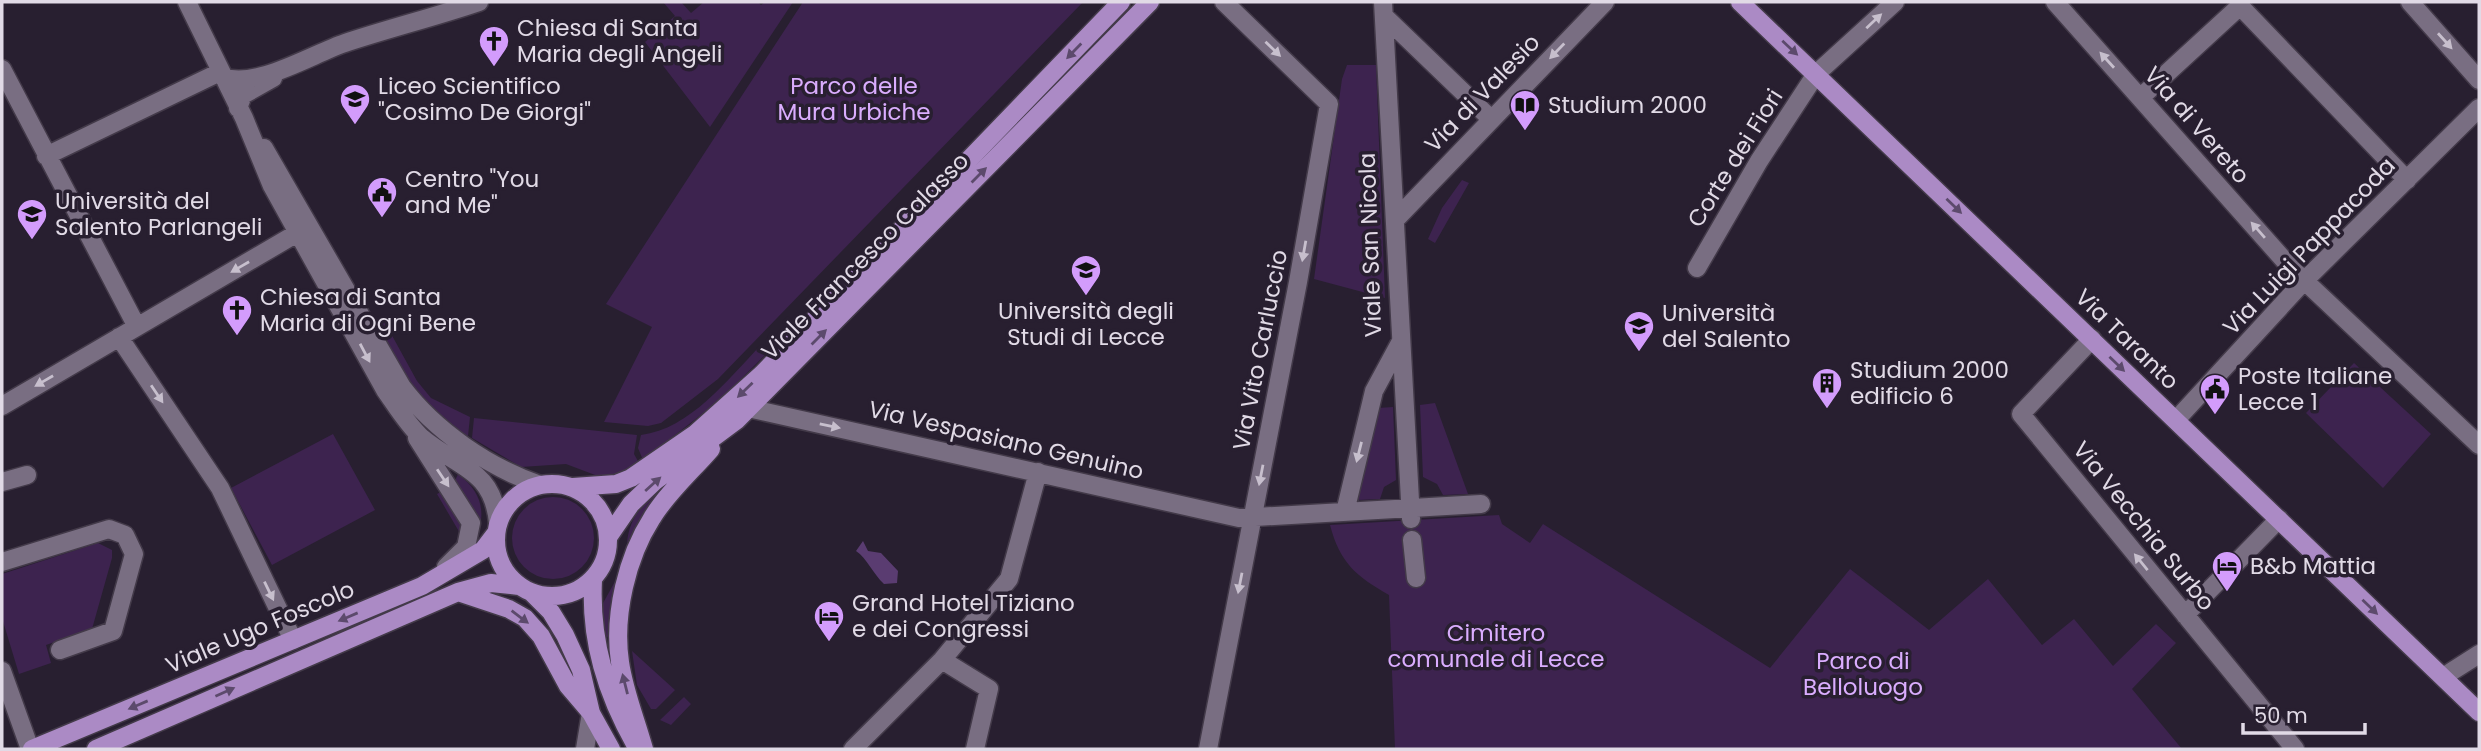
<svg xmlns="http://www.w3.org/2000/svg" width="2481" height="751" viewBox="0 0 2481 751" font-family="Poppins,sans-serif">
<rect width="100%" height="100%" fill="#281f30"/>
<path fill="#3d234f" d="M 663,2 L 681,2 L 691,13 L 704,2 L 758,2 L 761,5 L 765,2 L 793,2 L 710,127 L 645,42 L 675,16 Z
M 803,2 L 1083,2 L 718,379 L 661,423 L 648,426 L 604,422 L 652,327 L 606,304 Z
M 1347,65 L 1376,65 L 1385,298 L 1314,279 L 1342,79 Z
M 1462,180 L 1469,183 L 1435,243 L 1428,239 L 1442,208 Z
M 384,321 L 417,381 L 431,398 L 470,417 L 468,436 C 422,416 400,366 377,324 Z
M 761,345 L 768,352 L 720,400 L 643,460 L 638,448 L 641,435 C 690,429 728,379 761,345 Z
M 2354,363 L 2431,434 L 2383,488 L 2306,413 Z
M 1435,403 L 1468,494 L 1443,495 L 1437,484 L 1423,477 L 1420,405 Z
M 1393,407 L 1396,480 L 1384,487 L 1380,499 L 1357,500 L 1378,408 Z
M 474,418 L 637,435 L 634,454 L 639,463 L 616,476 L 603,478 L 566,464 L 521,467 L 472,438 Z
M 333,434 L 375,510 L 272,565 L 231,488 Z
M 458,474 C 480,491 486,508 478,535 L 477,520 L 454,483 Z
M 444,490 L 462,520 L 464,540 L 437,494 Z
M 657,493 L 660,497 L 646,513 L 627,543 C 629,521 639,507 657,493 Z
M512 538a41 41 0 1 1 82 0a41 41 0 1 1-82 0Z
M 1499,515 L 1502,524 L 1530,543 L 1543,524 L 1770,668 L 1850,569 L 1929,630 L 1988,579 L 2042,645 L 2074,619 L 2113,666 L 2156,624 L 2176,643 L 2132,689 L 2182,749 L 1395,749 L 1389,595 C 1356,576 1340,563 1330,525 Z
M 98,543 L 112,550 L 112,558 L 92,629 L 46,645 L 51,663 L 19,674 L 2,618 L 2,574 Z
M 618,576 L 611,604 L 611,636 L 606,637 L 602,605 Z
M 632,651 L 675,690 L 656,709 L 651,709 L 637,685 Z
M 684,697 L 691,704 L 671,725 L 660,720 Z"/>
<path fill="#5a3c71" d="M 863,541 L 868,551 L 881,553 L 898,571 L 897,583 L 884,584 C 873,574 867,558 856,551 Z"/>
<g fill="none" stroke-linecap="round" stroke-linejoin="round">
<g stroke="#433a49" stroke-width="21">
<path id="minor" d="M 187,2 L 244,118 L 272,186 L 385,390 C 397,407 407,424 422,438 C 458,468 493,469 498,523
M 1383,2 L 1411,519
M 2055,2 L 2291,268 L 2479,445
M 2410,2 L 2479,80
M 1384,16 L 1491,119
M 2,69 L 137,327
M 223,77 C 257,89 312,54 345,43 C 390,28 435,17 479,2
M 2141,97 L 2240,6 L 2407,180
M 238,108 L 243,95 L 273,78
M 264,148 L 402,387 C 435,431 488,467 540,485
M 46,156 L 220,72
M 1396,219 L 1605,2
M 1697,268 L 1759,161 L 1816,74 L 1895,2
M 119,337 L 220,488 L 293,640
M 2092,339 L 2021,414 L 2295,749
M 2,406 L 299,232
M 748,408 L 1239,518 L 1481,504
M 2176,420 L 2304,281 L 2479,108
M 417,438 L 471,523 L 466,547 L 446,567
M 2,482 L 27,475
M 1345,512 L 1374,391 L 1401,341
M 1412,540 L 1416,578
M 2,562 L 109,529 L 125,535 L 134,554 L 113,631 L 60,650
M 2185,615 L 2279,519
M 942,660 L 989,689 L 975,749
M 2,671 L 30,749
M 2443,677 L 2479,654
M 585,749 L 591,713
M 853,749 L 942,660 L 1009,579 L 1038,472
M 1208,749 L 1298,282 L 1329,104 L 1224,2"/>
</g>
<g stroke="#433a49" stroke-width="21">
<path id="major" d="M 1740,2 L 2479,712
M496 540a56 56 0 1 1 112 0a56 56 0 1 1-112 0Z
M 573,487 L 616,484 L 631,478 L 695,434 L 762,374 L 1121,2
M 609,536 L 631,504 L 655,481 L 737,420 L 1150,2
M 593,580 C 590,641 606,693 636,746
M 461,593 L 509,609 L 525,618 L 541,636 L 568,686 L 591,713
M 532,593 L 551,612 L 565,635 L 581,670 L 591,713 L 611,749
M 32,749 L 422,586 L 483,550 L 496,533
M 96,749 L 458,592 L 491,583 L 519,586
M 644,749 C 636,720 624,691 620,662 C 613,615 627,557 652,518 C 667,493 692,471 711,449"/>
</g>
<use href="#minor" stroke="#796e82" stroke-width="18"/>
<use href="#major" stroke="#ab8ac5" stroke-width="18"/>
</g>
<defs><path id="oneway-solid" d="M-6-.8H1V-3.2L6.5 0L1 3.2V.8H-6Z" transform="scale(1.75)"/></defs>
<g fill="#c7bfcd">
<use href="#oneway-solid" transform="translate(1874 21) rotate(-43)"/>
<use href="#oneway-solid" transform="translate(2445 41) rotate(48)"/>
<use href="#oneway-solid" transform="translate(1273 49) rotate(44)"/>
<use href="#oneway-solid" transform="translate(1557 51) rotate(134)"/>
<use href="#oneway-solid" transform="translate(2107 60) rotate(-132)"/>
<use href="#oneway-solid" transform="translate(2258 230) rotate(-131)"/>
<use href="#oneway-solid" transform="translate(1304 251) rotate(100)"/>
<use href="#oneway-solid" transform="translate(240 267) rotate(150)"/>
<use href="#oneway-solid" transform="translate(365 353) rotate(62)"/>
<use href="#oneway-solid" transform="translate(44 381) rotate(150)"/>
<use href="#oneway-solid" transform="translate(157 394) rotate(56)"/>
<use href="#oneway-solid" transform="translate(830 426) rotate(12)"/>
<use href="#oneway-solid" transform="translate(1359 452) rotate(104)"/>
<use href="#oneway-solid" transform="translate(1261 475) rotate(101)"/>
<use href="#oneway-solid" transform="translate(443 478) rotate(56)"/>
<use href="#oneway-solid" transform="translate(2141 562) rotate(-129)"/>
<use href="#oneway-solid" transform="translate(1240 583) rotate(101)"/>
<use href="#oneway-solid" transform="translate(269 591) rotate(64)"/>
</g>
<g fill="#5c4a6c">
<use href="#oneway-solid" transform="translate(1790 48) rotate(43)"/>
<use href="#oneway-solid" transform="translate(1074 51) rotate(134)"/>
<use href="#oneway-solid" transform="translate(979 175) rotate(-45)"/>
<use href="#oneway-solid" transform="translate(1954 206) rotate(44)"/>
<use href="#oneway-solid" transform="translate(819 337) rotate(-45)"/>
<use href="#oneway-solid" transform="translate(2117 364) rotate(44)"/>
<use href="#oneway-solid" transform="translate(745 390) rotate(136)"/>
<use href="#oneway-solid" transform="translate(653 484) rotate(-42)"/>
<use href="#oneway-solid" transform="translate(2370 607) rotate(44)"/>
<use href="#oneway-solid" transform="translate(348 617) rotate(157)"/>
<use href="#oneway-solid" transform="translate(520 617) rotate(37)"/>
<use href="#oneway-solid" transform="translate(625 684) rotate(-104)"/>
<use href="#oneway-solid" transform="translate(225 692) rotate(-24)"/>
<use href="#oneway-solid" transform="translate(138 705) rotate(157)"/>
</g>
<defs>
<g id="church-pin" transform="scale(1.575)"><path d="M0 17L-7.5 6A9.5 9.5 0 1 1 7.5 6Z" fill="#d39cfc" stroke="#281f30"/><path d="M-1.2-6h2.4v3.5h3.3v2.4h-3.3V6h-2.4V-.1h-3.3v-2.4h3.3Z" fill="#111"/></g>
<g id="school-pin" transform="scale(1.575)"><path d="M0 17L-7.5 6A9.5 9.5 0 1 1 7.5 6Z" fill="#d39cfc" stroke="#281f30"/><path d="M0-5L7-2L0 1L-7-2ZM-4 1L0 2.5L4 1V4Q0 6-4 4Z" fill="#111"/></g>
<g id="library-pin" transform="scale(1.575)"><path d="M0 17L-7.5 6A9.5 9.5 0 1 1 7.5 6Z" fill="#d39cfc" stroke="#281f30"/><path d="M-6-4Q-3-5.5-.7-3.5V5Q-3 3-6 4ZM6-4Q3-5.5 .7-3.5V5Q3 3 6 4Z" fill="#111"/></g>
<g id="civic-pin" transform="scale(1.575)"><path d="M0 17L-7.5 6A9.5 9.5 0 1 1 7.5 6Z" fill="#d39cfc" stroke="#281f30"/><path d="M-.6-6.5H3V-4.5H.6V-3L4-1V1h2V6H-6V1h2V-1L-.6-3ZM-1.2 2.5V6h2.4V2.5Z" fill="#111"/></g>
<g id="university-pin" transform="scale(1.575)"><path d="M0 17L-7.5 6A9.5 9.5 0 1 1 7.5 6Z" fill="#d39cfc" stroke="#281f30"/><path d="M0-5L7-2L0 1L-7-2ZM-4 1L0 2.5L4 1V4Q0 6-4 4Z" fill="#111"/></g>
<g id="building-pin" transform="scale(1.575)"><path d="M0 17L-7.5 6A9.5 9.5 0 1 1 7.5 6Z" fill="#d39cfc" stroke="#281f30"/><path d="M-4-6H4V6H1V3H-1V6H-4ZM-2.5-4.3h1.7v1.8h-1.7ZM.8-4.3h1.7v1.8H.8ZM-2.5-1h1.7V.8h-1.7ZM.8-1h1.7V.8H.8Z" fill="#111"/></g>
<g id="hotel-pin" transform="scale(1.575)"><path d="M0 17L-7.5 6A9.5 9.5 0 1 1 7.5 6Z" fill="#d39cfc" stroke="#281f30"/><path d="M-6-4.5h1.5V1H6V5H4.5V3h-9V5H-6ZM-4 0a1.8 1.8 0 1 1 3.6 0ZM.5 0V-2.5h3Q6-2.5 6 0Z" fill="#111"/></g>
</defs>
<g fill-rule="evenodd">
<use href="#church-pin" x="494" y="41"/>
<use href="#school-pin" x="355" y="99"/>
<use href="#library-pin" x="1525" y="105"/>
<use href="#civic-pin" x="382" y="192"/>
<use href="#university-pin" x="32" y="214"/>
<use href="#school-pin" x="1086" y="270"/>
<use href="#church-pin" x="237" y="310"/>
<use href="#university-pin" x="1639" y="326"/>
<use href="#building-pin" x="1827" y="383"/>
<use href="#civic-pin" x="2215" y="389"/>
<use href="#hotel-pin" x="2227" y="566"/>
<use href="#hotel-pin" x="829" y="616"/>
</g>
<g text-anchor="middle" stroke-width="7" stroke-linejoin="round" paint-order="stroke">
<g font-size="23" fill="#e1dae6" stroke="#281f30" text-anchor="start">
<text x="517" y="36">Chiesa di Santa<tspan x="517" dy="26">Maria degli Angeli</tspan></text>
<text x="378" y="94">Liceo Scientifico<tspan x="378" dy="26">"Cosimo De Giorgi"</tspan></text>
<text x="1548" y="113">Studium 2000</text>
<text x="405" y="187">Centro "You<tspan x="405" dy="26">and Me"</tspan></text>
<text x="55" y="209">Università del<tspan x="55" dy="26">Salento Parlangeli</tspan></text>
<text x="260" y="305">Chiesa di Santa<tspan x="260" dy="26">Maria di Ogni Bene</tspan></text>
<text x="1086" y="319" text-anchor="middle">Università degli<tspan x="1086" dy="26">Studi di Lecce</tspan></text>
<text x="1662" y="321">Università<tspan x="1662" dy="26">del Salento</tspan></text>
<text x="1850" y="378">Studium 2000<tspan x="1850" dy="26">edificio 6</tspan></text>
<text x="2238" y="384">Poste Italiane<tspan x="2238" dy="26">Lecce 1</tspan></text>
<text x="2250" y="574">B&amp;b Mattia</text>
<text x="852" y="611">Grand Hotel Tiziano<tspan x="852" dy="26">e dei Congressi</tspan></text>
</g>
<g font-size="23" fill="#daadfe" stroke="#281f30">
<text x="854" y="94">Parco delle<tspan x="854" dy="26">Mura Urbiche</tspan></text>
<text x="1496" y="641">Cimitero<tspan x="1496" dy="26">comunale di Lecce</tspan></text>
<text x="1863" y="669">Parco di<tspan x="1863" dy="26">Belloluogo</tspan></text>
</g>
<g font-size="23" fill="#e1dae6" stroke="#281f30">
<text transform="translate(1482 93) rotate(-46)" y="8">Via di Valesio</text>
<text transform="translate(2197 125) rotate(49)" y="8">Via di Vereto</text>
<text transform="translate(1735 158) rotate(-58)" y="8">Corte dei Fiori</text>
<text transform="translate(1370 245) rotate(-92)" y="8">Viale San Nicola</text>
<text transform="translate(2309 246) rotate(-46)" y="8">Via Luigi Pappacoda</text>
<text transform="translate(865 256) rotate(-45)" y="8">Viale Francesco Calasso</text>
<text transform="translate(2127 339) rotate(44)" y="8">Via Taranto</text>
<text transform="translate(1260 350) rotate(-79)" y="8">Via Vito Carluccio</text>
<text transform="translate(1006 440) rotate(13)" y="8">Via Vespasiano Genuino</text>
<text transform="translate(2144 526) rotate(51)" y="8">Via Vecchia Surbo</text>
<text transform="translate(260 627) rotate(-23)" y="8">Viale Ugo Foscolo</text>
</g>
</g>
<rect width="2481" height="751" fill="none" stroke="#e1dae6" stroke-width="7"/>
<path d="M2243 723v10h122v-10" fill="none" stroke="#e1dae6" stroke-width="3.5"/>
<text x="2254" y="723" font-size="21" fill="#e1dae6" stroke="#281f30" stroke-width="5" paint-order="stroke">50 m</text>
</svg>
